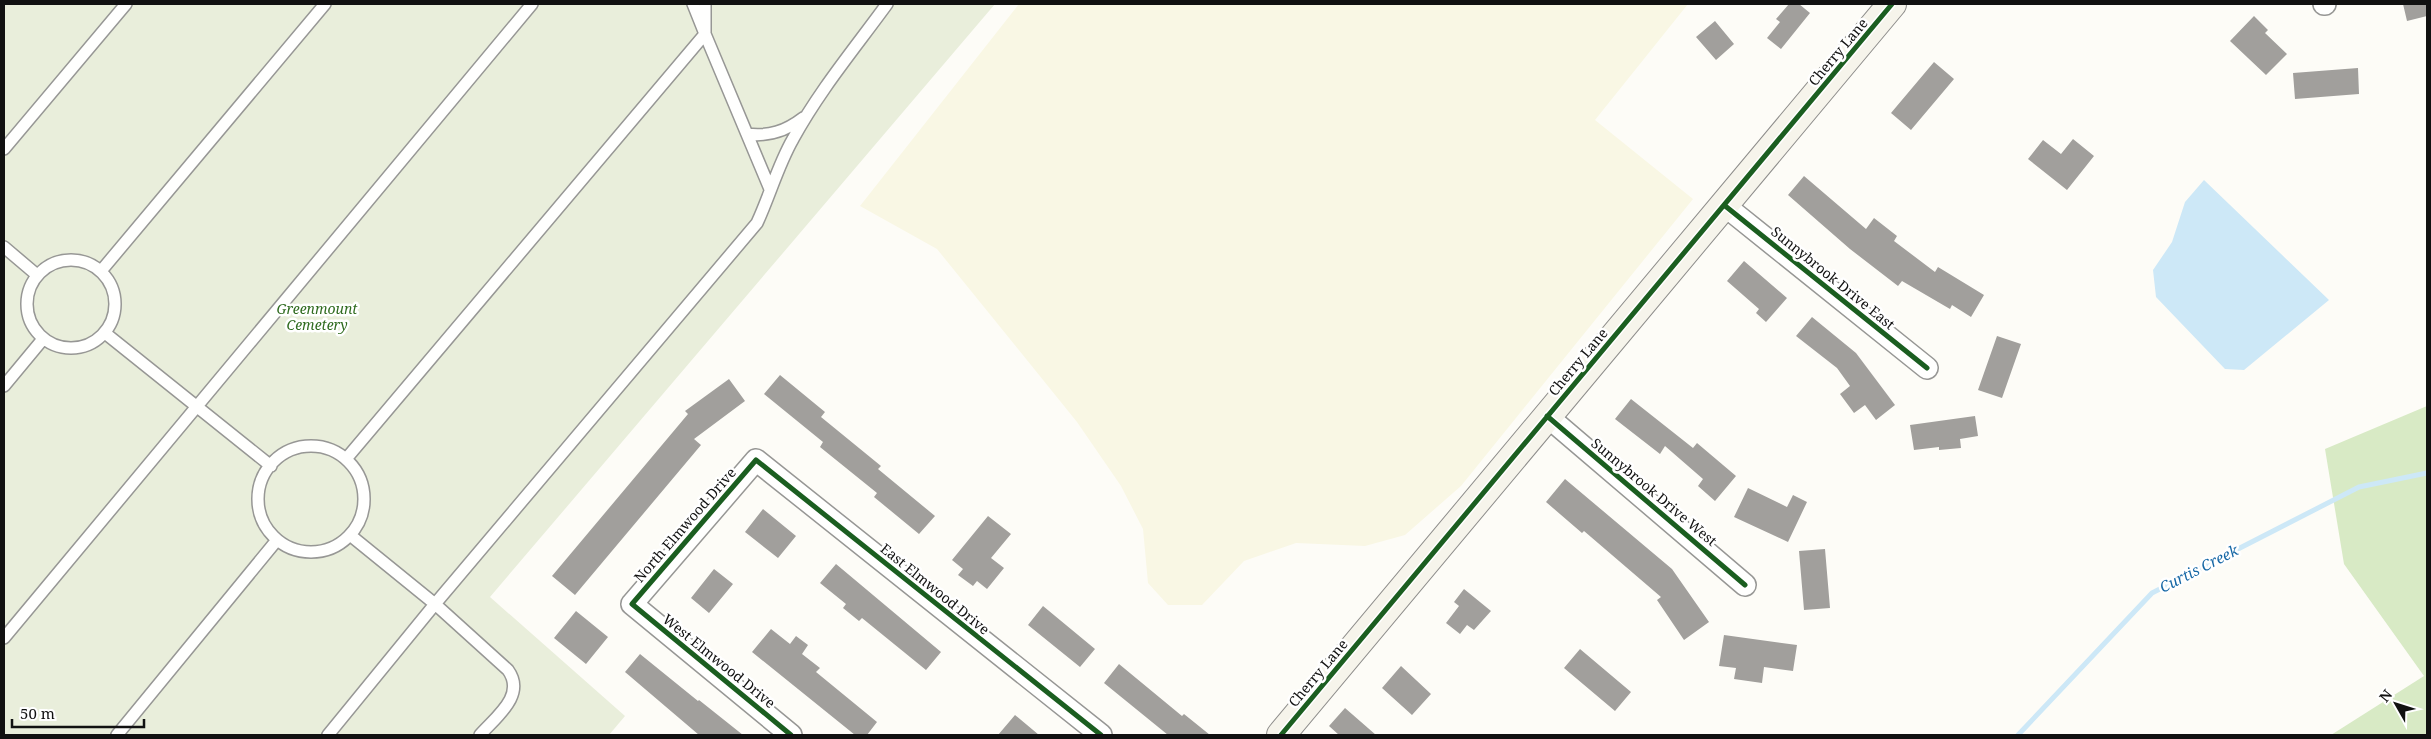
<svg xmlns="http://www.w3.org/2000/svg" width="2431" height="739" viewBox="0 0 2431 739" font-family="'Noto Serif',serif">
<rect width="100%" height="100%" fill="#fdfcf7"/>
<path fill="#f9f7e4" d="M 1019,4 L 1688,4 L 1595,120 L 1693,199 L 1461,486 L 1405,535 L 1365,546 L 1296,543 L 1244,561 L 1202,605 L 1168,605 L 1148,583 L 1143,529 L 1121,486 L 1077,422 L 937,249 L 860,206 Z"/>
<path fill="#d8eac5" d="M 2427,406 L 2427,735 L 2331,735 L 2424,676 L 2344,564 L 2325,449 Z"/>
<path fill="#e9eedb" d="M 4,4 L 995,4 L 490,597 L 625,716 L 609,735 L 4,735 Z"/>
<path fill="#cde8f7" d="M 2204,180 L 2329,300 L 2244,370 L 2225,369 L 2156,297 L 2153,270 L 2172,242 L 2185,202 Z"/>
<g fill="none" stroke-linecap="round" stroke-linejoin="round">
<path stroke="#cde8f7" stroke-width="5" d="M 2018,735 L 2152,593 L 2359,487 L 2427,473"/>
</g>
<path fill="#a19f9c" d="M 1789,4 L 1799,4 L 1810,13 L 1781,49 L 1767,38 L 1780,22 L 1776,19 Z
M 2403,4 L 2427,4 L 2427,16 L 2407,21 Z
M 2254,16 L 2268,30 L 2265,33 L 2287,54 L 2266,75 L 2230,41 Z
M 1715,21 L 1734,44 L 1716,60 L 1696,37 Z
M 1934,62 L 1954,79 L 1911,130 L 1891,113 Z
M 2358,68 L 2359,94 L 2295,99 L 2293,73 Z
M 2073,139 L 2094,156 L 2067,190 L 2028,159 L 2043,140 L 2061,154 Z
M 1804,176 L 1866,229 L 1874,218 L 1897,236 L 1894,241 L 1935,272 L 1938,267 L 1984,295 L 1971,317 L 1952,305 L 1950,309 L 1902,281 L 1898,286 L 1850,249 L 1788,195 Z
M 1744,261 L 1787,298 L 1766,322 L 1756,313 L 1759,309 L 1727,281 Z
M 1812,317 L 1856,353 L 1895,405 L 1876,420 L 1865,405 L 1854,413 L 1840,394 L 1850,386 L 1837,368 L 1796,336 Z
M 1997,336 L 2021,344 L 2002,398 L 1978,390 Z
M 780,375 L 825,412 L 821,417 L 881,466 L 878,469 L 935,516 L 919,534 L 874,497 L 877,493 L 820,447 L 823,442 L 764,394 Z
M 729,379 L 745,401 L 694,439 L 701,445 L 575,595 L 552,576 L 688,414 L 685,411 Z
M 1631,399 L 1693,448 L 1697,443 L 1736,476 L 1715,501 L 1698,486 L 1703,479 L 1665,446 L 1660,454 L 1615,419 Z
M 1975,416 L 1978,436 L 1960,439 L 1961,448 L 1939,450 L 1939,447 L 1914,450 L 1910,425 Z
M 1565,479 L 1672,569 L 1709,622 L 1684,640 L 1657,600 L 1661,597 L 1584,531 L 1582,533 L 1546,502 Z
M 1748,488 L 1787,507 L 1793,495 L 1807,502 L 1788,542 L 1734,517 Z
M 763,509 L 796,536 L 778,558 L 745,532 Z
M 988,516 L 1011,534 L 991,558 L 1004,568 L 987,589 L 977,581 L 973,586 L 958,575 L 963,569 L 952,560 Z
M 1825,549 L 1830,608 L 1804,610 L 1799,551 Z
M 836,564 L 941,652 L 926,670 L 862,618 L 859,621 L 843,608 L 846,604 L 820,583 Z
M 714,569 L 733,584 L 709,613 L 691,598 Z
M 1464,589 L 1491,611 L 1474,630 L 1467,625 L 1460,634 L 1446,623 L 1459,606 L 1454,602 Z
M 1043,606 L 1095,649 L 1080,667 L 1028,625 Z
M 576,611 L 608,637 L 586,664 L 554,638 Z
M 771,629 L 790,644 L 796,636 L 808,645 L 802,654 L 820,668 L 816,672 L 877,722 L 867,735 L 855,735 L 752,652 Z
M 1724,635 L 1797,645 L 1793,671 L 1764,667 L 1762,683 L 1734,679 L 1736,668 L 1719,666 Z
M 1580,649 L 1631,692 L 1615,711 L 1564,668 Z
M 640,654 L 698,701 L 699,700 L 743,735 L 699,735 L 625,672 Z
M 1119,664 L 1182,716 L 1184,714 L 1210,735 L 1168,735 L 1104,683 Z
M 1401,666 L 1431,694 L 1412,715 L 1382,688 Z
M 1345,708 L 1376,735 L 1339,735 L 1329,726 Z
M 1015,715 L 1039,735 L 998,735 Z"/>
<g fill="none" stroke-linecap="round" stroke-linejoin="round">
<g stroke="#979795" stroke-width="14">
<path id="lane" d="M 705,4 L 705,34 L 770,189
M 747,134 C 769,137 786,131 803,118
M 4,149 L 126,4
M 4,247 L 37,275
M27 304a44 44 0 1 1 88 0a44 44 0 1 1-88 0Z
M 101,271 L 325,4
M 105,333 L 271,466
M 4,386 L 43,339
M258 499a53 53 0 1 1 106 0a53 53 0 1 1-106 0Z
M 346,459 L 705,34 L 693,4
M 350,535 L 435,604 L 508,670 C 526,695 497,716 480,735
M 4,638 L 532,4
M 117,735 L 277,540
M 328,735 L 435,604 L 757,223 C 770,195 778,165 793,139 C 819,91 855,48 887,4"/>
</g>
<g stroke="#979795" stroke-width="24">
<path id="street" d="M 2324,4 L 2325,4
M 1724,205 L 1927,368
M 1547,416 L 1745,585
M 791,735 L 632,604 L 756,460 L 1101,735"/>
</g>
<g stroke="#8e8d8b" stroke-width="30">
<path id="secondary" d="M 1281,735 L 1892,4"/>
</g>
<use href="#lane" stroke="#fffffe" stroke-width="11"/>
<use href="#street" stroke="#fffffe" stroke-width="21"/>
<use href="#secondary" stroke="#f6f4eb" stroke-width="28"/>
<g stroke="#fff" stroke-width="8">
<path id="cycleway" d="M 1724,205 L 1927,368
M 1547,416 L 1745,585
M 791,735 L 632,604 L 756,460 L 1101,735
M 1281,735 L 1892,4"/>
</g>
<use href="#cycleway" stroke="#1b5e20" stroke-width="5"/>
</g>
<g text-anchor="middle" stroke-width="5" stroke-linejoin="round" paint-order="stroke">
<g font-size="14" fill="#111" stroke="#fff">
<text transform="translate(1838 52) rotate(-50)" y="5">Cherry Lane</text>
<text transform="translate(1833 278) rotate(39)" y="5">Sunnybrook Drive East</text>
<text transform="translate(1578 362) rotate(-50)" y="5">Cherry Lane</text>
<text transform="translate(1654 492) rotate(40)" y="5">Sunnybrook Drive West</text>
<text transform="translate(685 525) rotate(-49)" y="5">North Elmwood Drive</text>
<text transform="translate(935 589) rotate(39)" y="5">East Elmwood Drive</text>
<text transform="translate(719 661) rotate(39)" y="5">West Elmwood Drive</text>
<text transform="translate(1318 673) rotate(-50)" y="5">Cherry Lane</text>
</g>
<g font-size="14" font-style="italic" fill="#2f6b1f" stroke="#fff">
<text x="317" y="314">Greenmount<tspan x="317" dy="16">Cemetery</tspan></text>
</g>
<g font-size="15" font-style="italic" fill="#1768a6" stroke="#fff">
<text transform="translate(2199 569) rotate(-27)" y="5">Curtis Creek</text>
</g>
</g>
<rect width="2431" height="739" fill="none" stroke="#111111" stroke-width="10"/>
<g transform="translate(2396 704) rotate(309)" stroke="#ffffff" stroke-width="4" paint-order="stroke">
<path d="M0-4L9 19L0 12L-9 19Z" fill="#111111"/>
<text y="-8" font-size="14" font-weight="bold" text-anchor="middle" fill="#111111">N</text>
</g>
<path d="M12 719v8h132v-8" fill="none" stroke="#111111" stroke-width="2.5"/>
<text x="20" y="719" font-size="15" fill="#111111" stroke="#ffffff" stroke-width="4" paint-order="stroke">50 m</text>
</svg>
